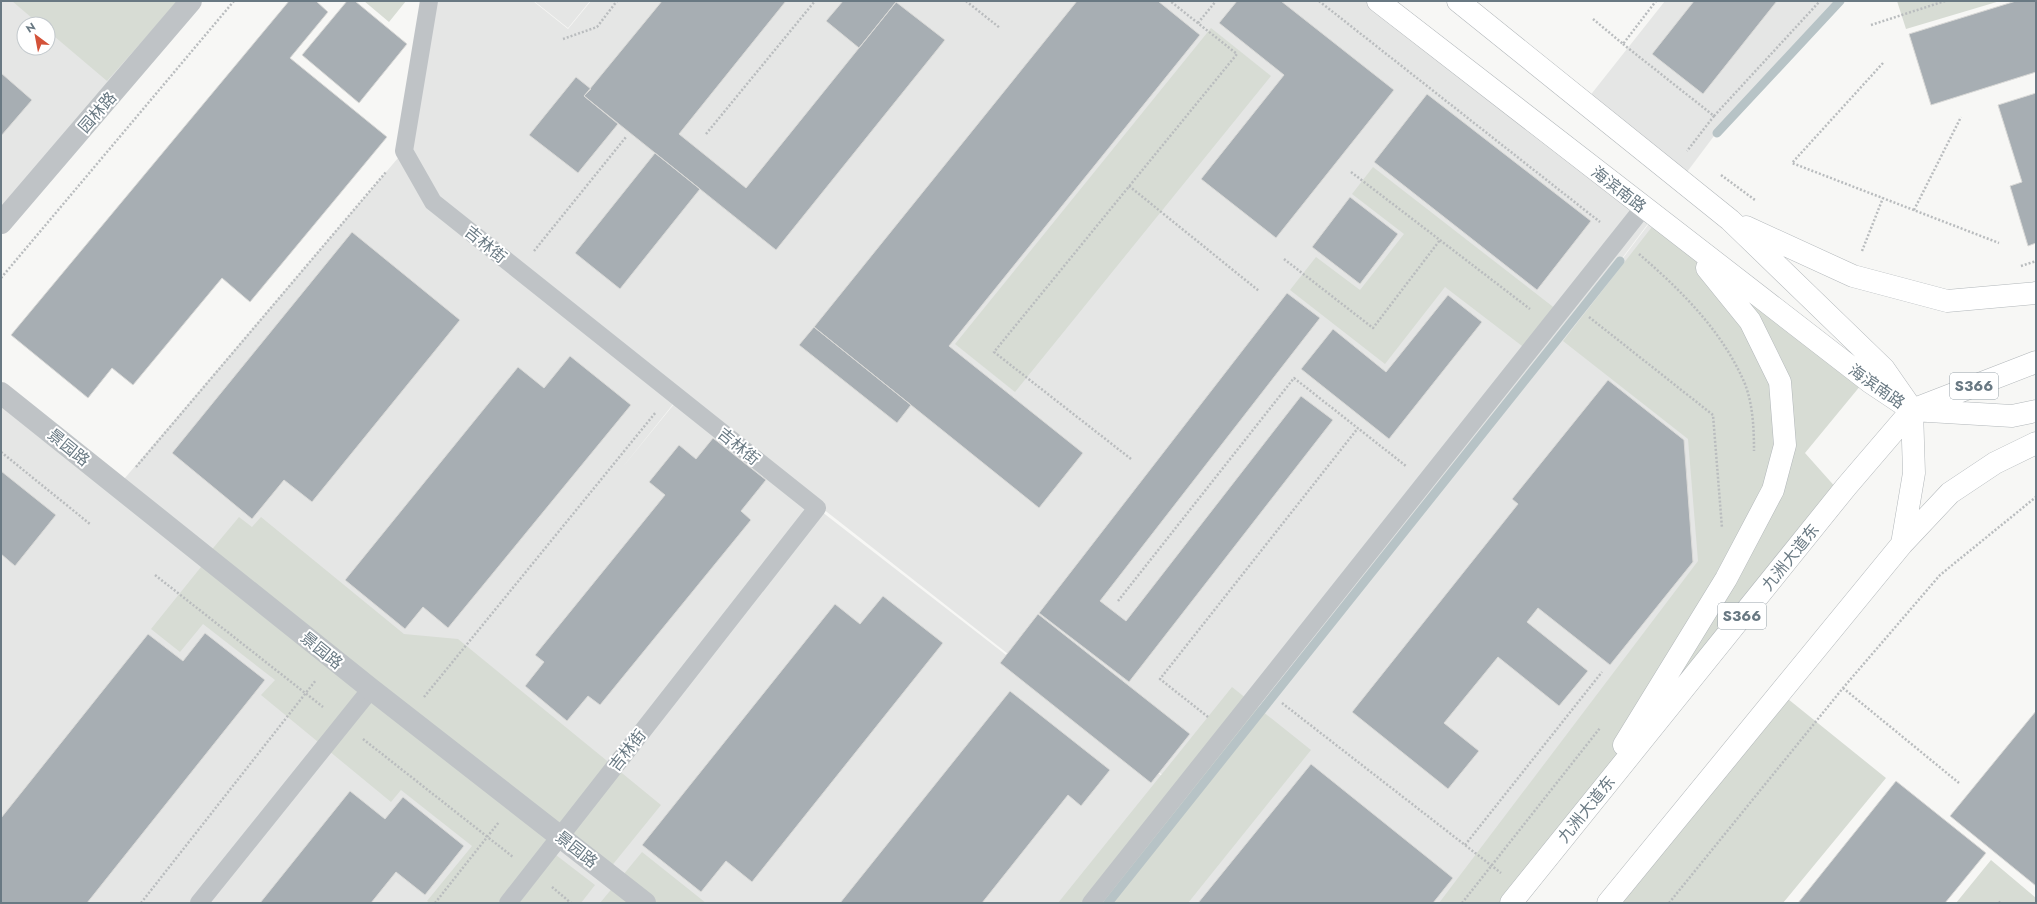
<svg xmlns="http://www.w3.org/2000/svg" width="2037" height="904" viewBox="0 0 2037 904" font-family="Jost,'Noto Sans SC',sans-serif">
<rect width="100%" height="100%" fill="#f7f7f5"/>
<path fill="#e5e6e5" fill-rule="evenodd" d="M 1,1 L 191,1 L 1,221 ZM 24,24 L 48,24 L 48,48 L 24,48 Z
M 429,1 L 533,1 L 568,29 L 591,1 L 1377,1 L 1653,217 L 1620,261 L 1189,796 L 530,279 L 678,398 L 622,468 L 679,398 L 816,508 L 560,835 L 555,831 L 645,903 L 1,903 L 1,393 L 119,485 L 404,151 Z
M 534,1 L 590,1 L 568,28 Z
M 1665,1 L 1839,1 L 1717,132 L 1681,180 L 1585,102 Z
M 1654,217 L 1785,445 L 1511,903 L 1105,903 L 1620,262 Z
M 817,508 L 1189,797 L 1104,903 L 646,903 L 561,835 Z"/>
<path fill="#d7dcd4" d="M 12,1 L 178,1 L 107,81 L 48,31 L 48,24 L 39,24 Z
M 364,1 L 406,1 L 389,22 Z
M 1897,1 L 2000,1 L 1906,29 Z
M 1211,28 L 1271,76 L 1015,392 L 955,344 Z
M 1373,167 L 1561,313 L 1530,352 L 1445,287 L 1385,364 L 1290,290 L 1316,257 L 1360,290 L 1404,234 L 1352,194 Z
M 1655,223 L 1861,385 L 1805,453 L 1838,490 L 1502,903 L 1439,903 L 1698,561 L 1688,439 L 1563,341 Z
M 239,517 L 252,527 L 261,517 L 404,634 L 458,639 L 661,805 L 610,868 L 209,553 Z
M 205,562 L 551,836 L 498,903 L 430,903 L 427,901 L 472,846 L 401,790 L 391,802 L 261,695 L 275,680 L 203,624 L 180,652 L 151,629 Z
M 1232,687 L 1311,750 L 1188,903 L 1058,903 Z
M 1788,699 L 1886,778 L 1783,903 L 1621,903 Z
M 642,852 L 706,903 L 600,903 Z
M 556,855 L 595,885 L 581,903 L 519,903 Z
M 1991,860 L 2036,898 L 2036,903 L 1956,903 Z"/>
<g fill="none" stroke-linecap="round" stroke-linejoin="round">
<path stroke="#b7c3c6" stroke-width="9" d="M 1717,133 L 1840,1
M 1108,903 L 1620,261"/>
</g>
<path fill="#a7aeb3" stroke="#d9d9d7" d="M 289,1 L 316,1 L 328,12 L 290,58 L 387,137 L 250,302 L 222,278 L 133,385 L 112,368 L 88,398 L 11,335 Z
M 347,1 L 355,1 L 407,44 L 359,103 L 302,55 Z
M 662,1 L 786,1 L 679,134 L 746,188 L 896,2 L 945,40 L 776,250 L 584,96 Z
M 843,1 L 897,1 L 859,48 L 826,21 Z
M 1077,1 L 1158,1 L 1200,35 L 949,346 L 1083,453 L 1039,508 L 814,327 Z
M 1237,1 L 1281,1 L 1394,90 L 1276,238 L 1201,179 L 1284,75 L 1219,23 Z
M 1694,1 L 1777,1 L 1703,94 L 1652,54 Z
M 2016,1 L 2036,1 L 2036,72 L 1931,105 L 1909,34 Z
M 1,73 L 32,100 L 1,136 Z
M 576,77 L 591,89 L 584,96 L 618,124 L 578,173 L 529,135 Z
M 2036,93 L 2036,243 L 2028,246 L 2010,186 L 2022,182 L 1998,105 Z
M 1427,94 L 1591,221 L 1537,290 L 1374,162 Z
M 655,153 L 700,189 L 620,289 L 575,253 Z
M 1350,197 L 1398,234 L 1360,284 L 1312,247 Z
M 352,232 L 460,320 L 312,502 L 284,480 L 252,519 L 172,453 Z
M 1287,293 L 1320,318 L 1100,601 L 1126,621 L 1301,396 L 1333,420 L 1129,682 L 1039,613 Z
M 1448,295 L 1482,322 L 1389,439 L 1301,369 L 1333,329 L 1386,372 Z
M 814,327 L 911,405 L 897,423 L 799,345 Z
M 570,356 L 631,405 L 448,628 L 423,607 L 405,629 L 345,580 L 518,367 L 544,388 Z
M 1608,380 L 1684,440 L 1693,562 L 1610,665 L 1538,608 L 1527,622 L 1588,671 L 1559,706 L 1498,657 L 1444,723 L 1479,751 L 1448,789 L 1352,712 L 1518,504 L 1512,499 Z
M 713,438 L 766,480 L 741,511 L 751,520 L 600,705 L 588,696 L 567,721 L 525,686 L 544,662 L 535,655 L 665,495 L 649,482 L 679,445 L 696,459 Z
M 1,471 L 56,515 L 15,566 L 1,554 Z
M 883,596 L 943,643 L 752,882 L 726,861 L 701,892 L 642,845 L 835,604 L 860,624 Z
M 1038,614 L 1190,734 L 1151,783 L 1000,663 Z
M 205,633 L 265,680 L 87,903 L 1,903 L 1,818 L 148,634 L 183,661 Z
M 1010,691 L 1110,770 L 1081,806 L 1068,795 L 982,903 L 840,903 Z
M 2036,711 L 2036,886 L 1950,816 Z
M 1311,764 L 1453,878 L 1433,903 L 1198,903 Z
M 1896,781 L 1986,853 L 1945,903 L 1798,903 Z
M 350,791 L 385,819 L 403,797 L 464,846 L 425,895 L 396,872 L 371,903 L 260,903 Z"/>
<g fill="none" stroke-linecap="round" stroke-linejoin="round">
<g stroke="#b2b7ba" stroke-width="23">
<path id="primary" d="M 1378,1 L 1870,382 L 1912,410 L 2012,416 L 2036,411
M 1458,1 L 1730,220 L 1884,369 L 1907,402
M 1746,227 L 1853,276 L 1947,301 L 2036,293
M 1902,544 L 1914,473 L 1912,410
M 1624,745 L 1726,579 L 1773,490 L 1785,445 L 1780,382 L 1750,321 L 1707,268
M 1511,903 L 1846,487 L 1912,410 L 2036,362
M 1608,903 L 1902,544 L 1950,493 L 1995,463 L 2036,443"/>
</g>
<path stroke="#b9bcbe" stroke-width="2.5" stroke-dasharray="2 2" stroke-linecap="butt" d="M 966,1 L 1000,28
M 1319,1 L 1600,222
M 1593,19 L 1623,44 L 1656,1
M 1198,23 L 1216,1
M 1871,25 L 1945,1
M 563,39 L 597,27 L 617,1
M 1623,44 L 1714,116 L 1687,151
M 1883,63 L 1792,163 L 1999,243
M 1714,116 L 1820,1
M 706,134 L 815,1
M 1351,172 L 1530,309
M 1721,175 L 1755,200
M 1129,186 L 1259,291
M 1914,210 L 1961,117
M 534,251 L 626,137
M 1862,251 L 1883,198
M 1639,254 C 1682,291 1723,332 1745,384 C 1753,405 1754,429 1754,451
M 1284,259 L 1373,328 L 1440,240
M 2021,266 L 2036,261
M 1,278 L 234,1
M 1589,317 L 1713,415 L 1722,528
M 1,452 L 90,524
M 1131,459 L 994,352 L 1237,54 L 1170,1
M 136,467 L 386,172
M 155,575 L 323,707
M 1118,601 L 1294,378 L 1406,466
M 1843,688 L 1959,783
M 424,697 L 656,412
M 1282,703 L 1501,873
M 1208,717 L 1160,679 L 1358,428
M 363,739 L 513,857
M 1465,845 L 1602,672
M 552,887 L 571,903
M 141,903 L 316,680
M 435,903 L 499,822
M 1462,903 L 1600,728
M 1669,903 L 1843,688 L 1940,575 L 2036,497
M 1999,903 L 2001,901"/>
<path stroke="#bfc3c6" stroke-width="18" d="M 429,1 L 404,151 L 433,202 L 817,508 L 508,903
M 199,903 L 371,689
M 1091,903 L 1643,208"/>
<path stroke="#bfc3c6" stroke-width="22" d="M 1,223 L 191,1
M 1,393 L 371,689 L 645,903"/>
<use href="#primary" stroke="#fff" stroke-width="22"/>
</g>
<g text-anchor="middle" stroke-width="4" stroke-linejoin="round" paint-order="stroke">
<g fill="#fff" stroke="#96a1a8" stroke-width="1">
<rect x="1950" y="373" width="48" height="26" rx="3"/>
<rect x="1718" y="603" width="48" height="26" rx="3"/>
</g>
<g font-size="15" font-weight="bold" fill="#697983">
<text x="1974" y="391">S366</text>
<text x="1742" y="621">S366</text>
</g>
<g font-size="16" fill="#697983" stroke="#fff">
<text transform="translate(97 112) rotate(-49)" y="6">园林路</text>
<text transform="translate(1619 189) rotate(38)" y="6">海滨南路</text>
<text transform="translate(486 244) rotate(39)" y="6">吉林街</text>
<text transform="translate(1877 386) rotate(35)" y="6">海滨南路</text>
<text transform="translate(739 446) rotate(39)" y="6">吉林街</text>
<text transform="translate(69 447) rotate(39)" y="6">景园路</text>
<text transform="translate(1790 557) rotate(-51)" y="6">九洲大道东</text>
<text transform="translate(322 650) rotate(39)" y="6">景园路</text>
<text transform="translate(627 750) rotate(-52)" y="6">吉林街</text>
<text transform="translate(1586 809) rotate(-51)" y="6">九洲大道东</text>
<text transform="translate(577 849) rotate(38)" y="6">景园路</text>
</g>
</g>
<rect width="2037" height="904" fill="none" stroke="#697983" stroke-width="4"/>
<g transform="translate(36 36) rotate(328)"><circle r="19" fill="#ffffff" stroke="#c3c9cd"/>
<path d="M0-3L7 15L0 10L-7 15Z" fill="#d35239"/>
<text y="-6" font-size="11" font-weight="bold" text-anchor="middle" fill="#697983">N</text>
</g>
</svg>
